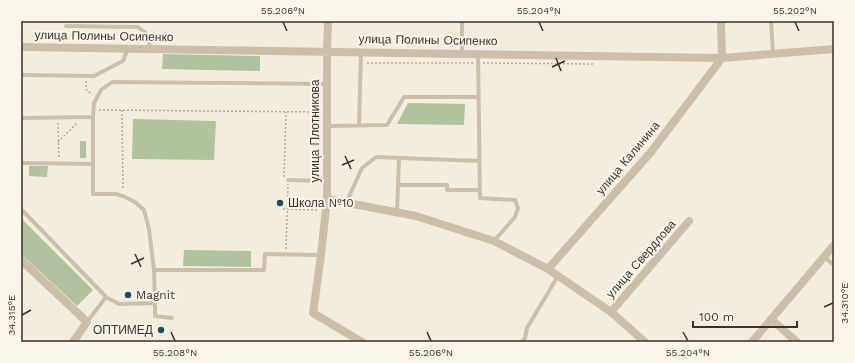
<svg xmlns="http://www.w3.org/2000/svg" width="855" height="363" viewBox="0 0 855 363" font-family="'Work Sans',sans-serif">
<rect width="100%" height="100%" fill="#f3eddf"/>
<path fill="#b1c39e" d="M 163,54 L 260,56 L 260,71 L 162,69 Z
M 408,103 L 465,104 L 464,125 L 397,124 Z
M 133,119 L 216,121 L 214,160 L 132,159 Z
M 80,141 L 86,141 L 86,158 L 80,158 Z
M 29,166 L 48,166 L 47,177 L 29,176 Z
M 21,218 L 93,290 L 77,306 L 21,254 Z
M 184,250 L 251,251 L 251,267 L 183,266 Z"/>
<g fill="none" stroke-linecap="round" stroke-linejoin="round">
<path stroke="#b8a994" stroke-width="1.5" stroke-dasharray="2 2" stroke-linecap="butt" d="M 367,63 L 473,63
M 483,63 L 593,64
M 86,81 L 86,89 L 92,95
M 99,110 L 319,112
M 122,110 L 123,190
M 58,123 L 59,159
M 58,142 L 77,123
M 284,177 L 286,112
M 283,209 L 319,210
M 286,249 L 288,184"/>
<path stroke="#ccbfaa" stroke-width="4" d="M 771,21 L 773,54
M 66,26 L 138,27 L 148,35 L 150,48
M 462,53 L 462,21
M 478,54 L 480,198 L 515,200 L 518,208 L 515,217 L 494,241
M 21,75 L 94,76 L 123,61 L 128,48
M 21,118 L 93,117
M 359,125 L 361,52
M 328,126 L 387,125 L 404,97 L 478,97
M 21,163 L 93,164
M 288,180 L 327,181
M 398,185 L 447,185 L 447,190 L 480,190
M 346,203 L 362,168 L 376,157 L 479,161
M 21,211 L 23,211 L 106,297 L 119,304 L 155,303 L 154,270 L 149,229 L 144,210 L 135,202 L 123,196 L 116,194 L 93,194 L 93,117 L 94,103 L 101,90 L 112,82 L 327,84
M 397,212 L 399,158
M 824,257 L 834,265
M 154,270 L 264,270 L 265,254 L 321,255
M 155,303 L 155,316 L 172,318
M 87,322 L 106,297
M 522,342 L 525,338 L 527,328 L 558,276"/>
<path stroke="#ccbfaa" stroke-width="8" d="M 328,21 L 327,51 L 327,199 L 321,255 L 313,313 L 362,342
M 21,47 L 722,58 L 834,49
M 327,199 L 416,216 L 494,241 L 548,269 L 611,312 L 645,342
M 21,260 L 87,322 L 73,342
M 548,269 L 651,152 L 722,58 L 721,21
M 611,312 L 689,221
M 771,319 L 797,342
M 752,342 L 834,245"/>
</g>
<path fill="none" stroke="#39312a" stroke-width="1.5" d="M 283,22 L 287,31M 539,22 L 543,31M 795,22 L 799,31M 556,58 L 561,71M 552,67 L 565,61M 345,156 L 351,169M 342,165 L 354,160M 135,254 L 141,267M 131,264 L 144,258M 824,307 L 833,303M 22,315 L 31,310M 171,332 L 175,341M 427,332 L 431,341M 683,332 L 688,341"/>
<g fill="#1e4e5c" stroke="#faf6ec" stroke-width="1.5">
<circle cx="280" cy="203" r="4"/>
<circle cx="128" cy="295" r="4"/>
<circle cx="161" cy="330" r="4"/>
</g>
<g text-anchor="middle" stroke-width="4" stroke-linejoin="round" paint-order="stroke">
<g font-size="12" fill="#39312a" stroke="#faf6ec">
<text transform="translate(104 36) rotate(1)" y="4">улица Полины Осипенко</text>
<text transform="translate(428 40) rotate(1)" y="4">улица Полины Осипенко</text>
<text transform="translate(315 131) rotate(-90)" y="4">улица Плотникова</text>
<text transform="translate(628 158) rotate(-50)" y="4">улица Калинина</text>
<text transform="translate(641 259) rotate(-49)" y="4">улица Свердлова</text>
</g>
<g font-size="12" fill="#39312a" stroke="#faf6ec" text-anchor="start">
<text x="288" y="207">Школа №10</text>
<text x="136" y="299">Magnit</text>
<text x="153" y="334" text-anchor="end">ОПТИМЕД</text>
</g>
</g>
<rect width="855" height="363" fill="none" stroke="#faf6ec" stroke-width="44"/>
<path d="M693 321v6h104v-6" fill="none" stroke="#39312a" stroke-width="2"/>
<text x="699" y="321" font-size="12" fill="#39312a" stroke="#faf6ec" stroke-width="3" paint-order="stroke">100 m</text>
<rect x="22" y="22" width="811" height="319" fill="none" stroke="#39312a" stroke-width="1.5"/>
<g font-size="10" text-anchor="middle" fill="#39312a">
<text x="283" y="14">55.206°N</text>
<text x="539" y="14">55.204°N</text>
<text x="795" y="14">55.202°N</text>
<text transform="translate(844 303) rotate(-90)" y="4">34.310°E</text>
<text transform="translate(11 315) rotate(-90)" y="4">34.315°E</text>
<text x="175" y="356">55.208°N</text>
<text x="431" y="356">55.206°N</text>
<text x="688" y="356">55.204°N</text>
</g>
</svg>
